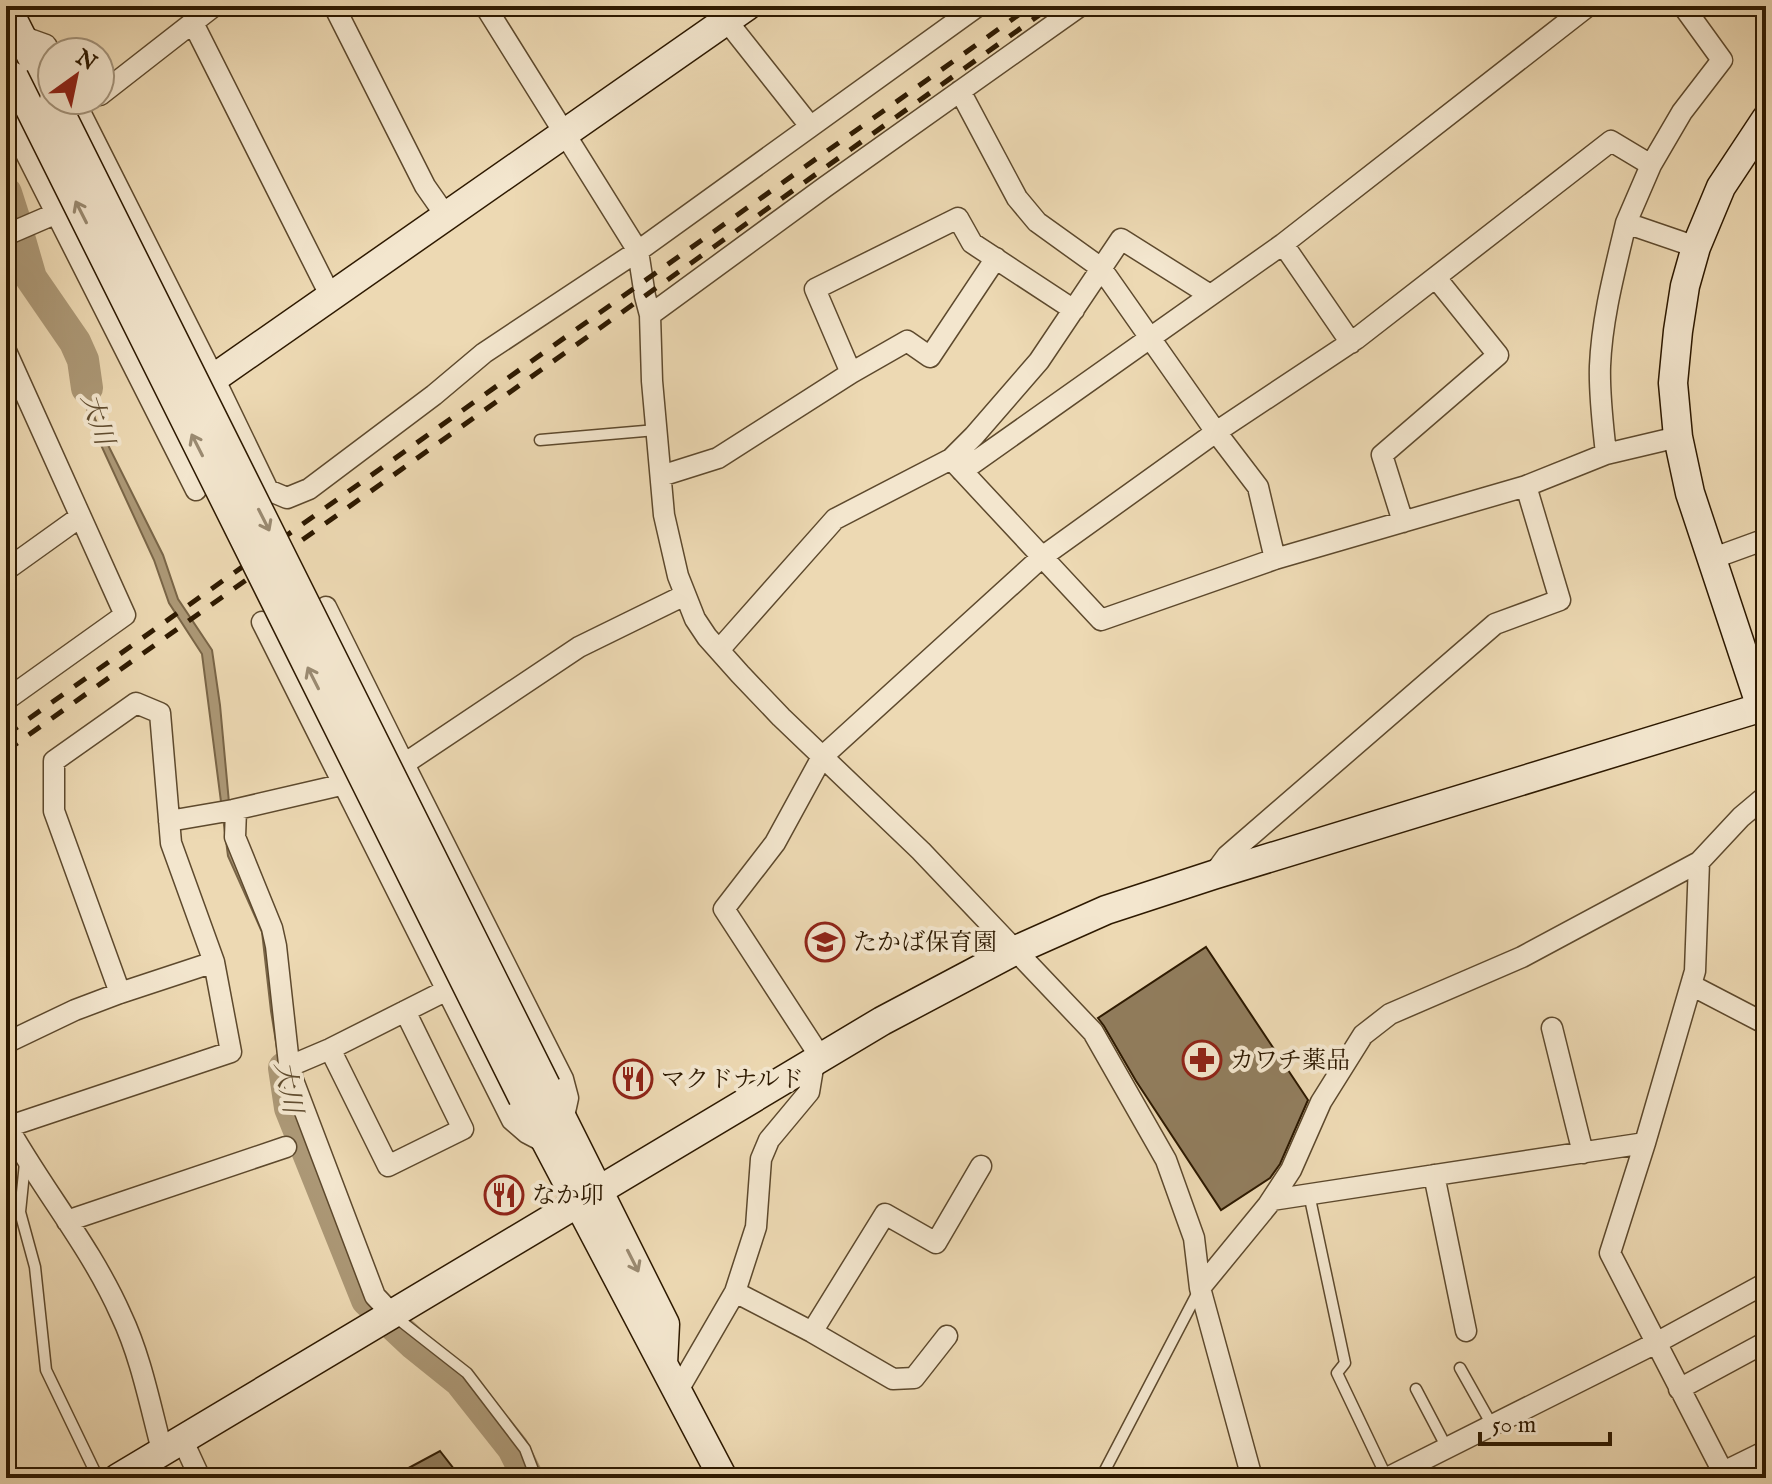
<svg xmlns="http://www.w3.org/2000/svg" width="1772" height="1484" viewBox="0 0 1772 1484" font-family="'IM FELL English','Noto Serif JP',serif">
<rect width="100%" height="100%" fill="#edd9b3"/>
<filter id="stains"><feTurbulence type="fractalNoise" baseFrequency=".0025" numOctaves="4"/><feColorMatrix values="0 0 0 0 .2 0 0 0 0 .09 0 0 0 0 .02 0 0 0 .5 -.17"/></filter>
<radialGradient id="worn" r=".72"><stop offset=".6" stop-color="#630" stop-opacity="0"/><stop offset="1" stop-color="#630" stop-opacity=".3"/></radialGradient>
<path fill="#ac9876" stroke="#796547" stroke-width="2" d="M 78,345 L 85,356 L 95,419 L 163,555 L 178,599 L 212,650 L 220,705 L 233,846 L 267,929 L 293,1109 L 287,1110 L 271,1011 L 262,932 L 228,856 L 202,654 L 169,603 L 154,560 L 89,419 L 79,358 L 74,348 Z"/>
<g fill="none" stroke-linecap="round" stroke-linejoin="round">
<path stroke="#ac9876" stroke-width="32" d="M 6,193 L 15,221
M 20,240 L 31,278 L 75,342 L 83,360 L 87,388
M 284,1068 L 290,1108 L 367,1300 L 414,1344 L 460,1381 L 513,1448 L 528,1478"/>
</g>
<path fill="#917d5d" stroke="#2d1900" stroke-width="2" d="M 1206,947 L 1308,1100 L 1280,1164 L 1270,1178 L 1221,1210 L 1136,1081 L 1104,1026 L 1098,1018 Z
M 440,1451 L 461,1478 L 390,1478 Z"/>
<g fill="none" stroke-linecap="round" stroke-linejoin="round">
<g stroke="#5d492d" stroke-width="13">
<path id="lane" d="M 540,440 L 656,430
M 25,1163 L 20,1212 L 35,1267 L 46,1370 L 98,1478
M 1309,1194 L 1345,1363 L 1337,1373 L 1387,1478
M 393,1315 L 467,1373 L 525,1449 L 536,1478
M 1460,1368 L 1492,1425
M 1416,1389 L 1447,1448
M 1105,1478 L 1103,1474 L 1199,1290"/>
</g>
<g stroke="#5d492d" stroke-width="23">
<path id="street" d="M 334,6 L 425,186 L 446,216
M 485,6 L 638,251 L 645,296 L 650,315 L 652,381 L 664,515 L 678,576 L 695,619 L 707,637 L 740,674 L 781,717 L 921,851 L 1093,1032 L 1166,1160 L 1194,1238 L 1200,1288 L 1252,1478
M 715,6 L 810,126
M 1683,6 L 1722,60 L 1682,112 L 1651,165 L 1626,223 L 1696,247
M 193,23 L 330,295
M 21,36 L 46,45 L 52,56
M 960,91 L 1017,198 L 1037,222 L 1101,268 L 1216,432 L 1258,487 L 1275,559 L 1526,486 L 1560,600 L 1495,624 L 1227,856 L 1213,875
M 100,95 L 214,6
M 74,100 L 214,378 L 268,490 L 287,498 L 309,489 L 434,395 L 484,353 L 638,251 L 978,6
M 6,114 L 196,490
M 6,235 L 57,213
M 1283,244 L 1351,343
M 996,258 L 930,357 L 907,341 L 851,373 L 815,289 L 958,218 L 972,243 L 1074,310
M 650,315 L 825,187 L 1080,6
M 6,351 L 125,615 L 6,700
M 1606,454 L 1678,437
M 951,459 L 974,436 L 1039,361 L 1121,239 L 1210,295
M 962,471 L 1283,244 L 1588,6
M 661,476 L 718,458 L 851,373
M 1526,486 L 1606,454 C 1603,425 1599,395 1600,366 C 1602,317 1615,270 1626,223
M 1403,522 L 1382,455 L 1498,355 L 1436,278
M 1711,559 L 1766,539
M 6,570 L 80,517
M 326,607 L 404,764
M 262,622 L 512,1120 L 527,1133 L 546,1143
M 719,650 L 835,519 L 951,459 L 1101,620 L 1275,559
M 236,810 L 235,837 L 272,928 L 276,946 L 289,1064 L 293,1080 L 375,1296 L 392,1314
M 169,821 L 233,810 L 345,784
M 1699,862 L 1695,971 L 1645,1143 L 1610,1253 L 1726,1478
M 1691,985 L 1766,1024
M 1552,1028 L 1583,1153
M 6,1043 L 75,1010 L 120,993 L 214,962 L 171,843 L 160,713 L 136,703 L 54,761 L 54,811 L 120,993
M 330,1049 L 388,1166 L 463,1129 L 405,1011
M 821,1058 L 724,909 L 775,843 L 822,757 L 1042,557 L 1216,432 L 1356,339 L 1611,141 L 1651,165
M 290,1066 L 330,1049 L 447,990
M 563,1121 L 568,1098 L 563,1079 L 404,764 L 579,647 L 685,595
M 6,1124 C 42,1189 91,1247 121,1315 C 141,1357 150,1405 162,1450
M 7,1127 L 231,1052 L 214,962
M 1434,1175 L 1466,1331
M 1272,1200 L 1645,1143
M 67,1221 L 286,1147
M 1200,1288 L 1268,1205 L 1291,1170 L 1321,1102 L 1363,1035 L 1390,1014 L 1522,957 L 1699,862 L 1741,817 L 1766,796
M 735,1292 L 812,1332 L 885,1214 L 936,1243 L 981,1166
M 812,1332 L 893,1379 L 914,1378 L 947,1336
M 1679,1389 L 1766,1342
M 677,1392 L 735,1292 L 756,1227 L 761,1159 L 769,1140 L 809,1092 L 814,1062
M 182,1439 L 200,1478
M 1387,1478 L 1656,1343 L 1766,1283
M 1711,1478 L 1766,1451"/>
</g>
<g stroke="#2d1900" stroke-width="31">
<path id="secondary" d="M 6,6 L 52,97
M 1766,119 L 1721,187 L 1696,247 L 1685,286 L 1678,331 L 1673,383 L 1678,437 L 1690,493 L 1761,707 L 1766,712
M 214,378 L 747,6
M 546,1086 L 665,1324 L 663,1364
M 523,1098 L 723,1478
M 118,1478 L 882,1021 L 1016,950 L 1106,910 L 1213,875 L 1766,706"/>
</g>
<use href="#lane" stroke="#f3e6ce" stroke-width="10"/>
<use href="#street" stroke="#f3e6ce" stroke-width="20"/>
<use href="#secondary" stroke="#f3e6ce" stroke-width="28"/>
<path stroke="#2d1900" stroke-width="5" stroke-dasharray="14 14" stroke-linecap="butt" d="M 6,735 L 1031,6
M 6,751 L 1052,6"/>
<g stroke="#2d1900" stroke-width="31" stroke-linecap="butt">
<path id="secondary-bridge" d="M 14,77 L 523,1098
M 54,100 L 546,1086"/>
</g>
<use href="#secondary-bridge" stroke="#f3e6ce" stroke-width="28"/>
</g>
<defs><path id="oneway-shaft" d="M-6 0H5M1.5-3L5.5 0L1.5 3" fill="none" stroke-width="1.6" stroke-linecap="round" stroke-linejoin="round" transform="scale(2)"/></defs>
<g stroke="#9a8a71">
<use href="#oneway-shaft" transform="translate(81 212) rotate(-117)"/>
<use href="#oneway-shaft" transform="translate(197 445) rotate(-117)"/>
<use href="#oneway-shaft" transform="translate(264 520) rotate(63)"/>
<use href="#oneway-shaft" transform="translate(313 678) rotate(-117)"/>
<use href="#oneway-shaft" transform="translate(633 1261) rotate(63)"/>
</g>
<defs>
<g id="school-ring" transform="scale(2)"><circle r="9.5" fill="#f3e6ce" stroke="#8f2418" stroke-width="1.5"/><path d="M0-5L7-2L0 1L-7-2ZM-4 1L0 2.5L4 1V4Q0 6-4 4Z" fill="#8f2418"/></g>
<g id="pharmacy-ring" transform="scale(2)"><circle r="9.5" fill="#f3e6ce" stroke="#8f2418" stroke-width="1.5"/><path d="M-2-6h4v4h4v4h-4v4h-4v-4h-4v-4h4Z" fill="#8f2418"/></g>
<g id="restaurant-ring" transform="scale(2)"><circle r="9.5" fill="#f3e6ce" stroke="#8f2418" stroke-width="1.5"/><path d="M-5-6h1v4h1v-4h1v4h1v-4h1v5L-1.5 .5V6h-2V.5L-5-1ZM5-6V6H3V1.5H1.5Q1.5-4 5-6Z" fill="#8f2418"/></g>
</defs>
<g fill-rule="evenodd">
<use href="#school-ring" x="825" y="942"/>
<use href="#pharmacy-ring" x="1202" y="1060"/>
<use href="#restaurant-ring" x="633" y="1079"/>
<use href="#restaurant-ring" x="504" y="1195"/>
</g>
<g text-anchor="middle" stroke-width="8" stroke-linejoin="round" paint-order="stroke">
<g font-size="24" fill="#2d1900" stroke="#f3e6ce" text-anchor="start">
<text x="853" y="950">たかば保育園</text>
<text x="1230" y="1068">カワチ薬品</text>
<text x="661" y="1087">マクドナルド</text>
<text x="532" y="1203">なか卯</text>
</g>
<g font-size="26" font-style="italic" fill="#604c2f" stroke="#f3e6ce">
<text transform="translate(98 419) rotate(72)" y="9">大川</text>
<text transform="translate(289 1087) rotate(79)" y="9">大川</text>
</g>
</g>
<rect width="1772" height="1484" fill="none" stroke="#edd9b3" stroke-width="32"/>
<rect x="8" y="8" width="1756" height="1468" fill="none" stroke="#2d1900" stroke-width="4"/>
<rect x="16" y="16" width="1740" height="1452" fill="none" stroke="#2d1900" stroke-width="2"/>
<g transform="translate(76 76) rotate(33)"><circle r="38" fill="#f3e6ce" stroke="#a4947c" stroke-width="2"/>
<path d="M0-6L14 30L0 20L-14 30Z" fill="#8f2418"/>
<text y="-12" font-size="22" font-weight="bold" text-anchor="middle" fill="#2d1900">N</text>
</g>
<path d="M1480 1432v12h130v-12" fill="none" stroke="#2d1900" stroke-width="4"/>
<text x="1492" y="1432" font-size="24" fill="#2d1900" stroke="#f3e6ce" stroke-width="6" paint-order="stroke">50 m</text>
<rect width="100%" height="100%" filter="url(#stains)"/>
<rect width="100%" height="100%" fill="url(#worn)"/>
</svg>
